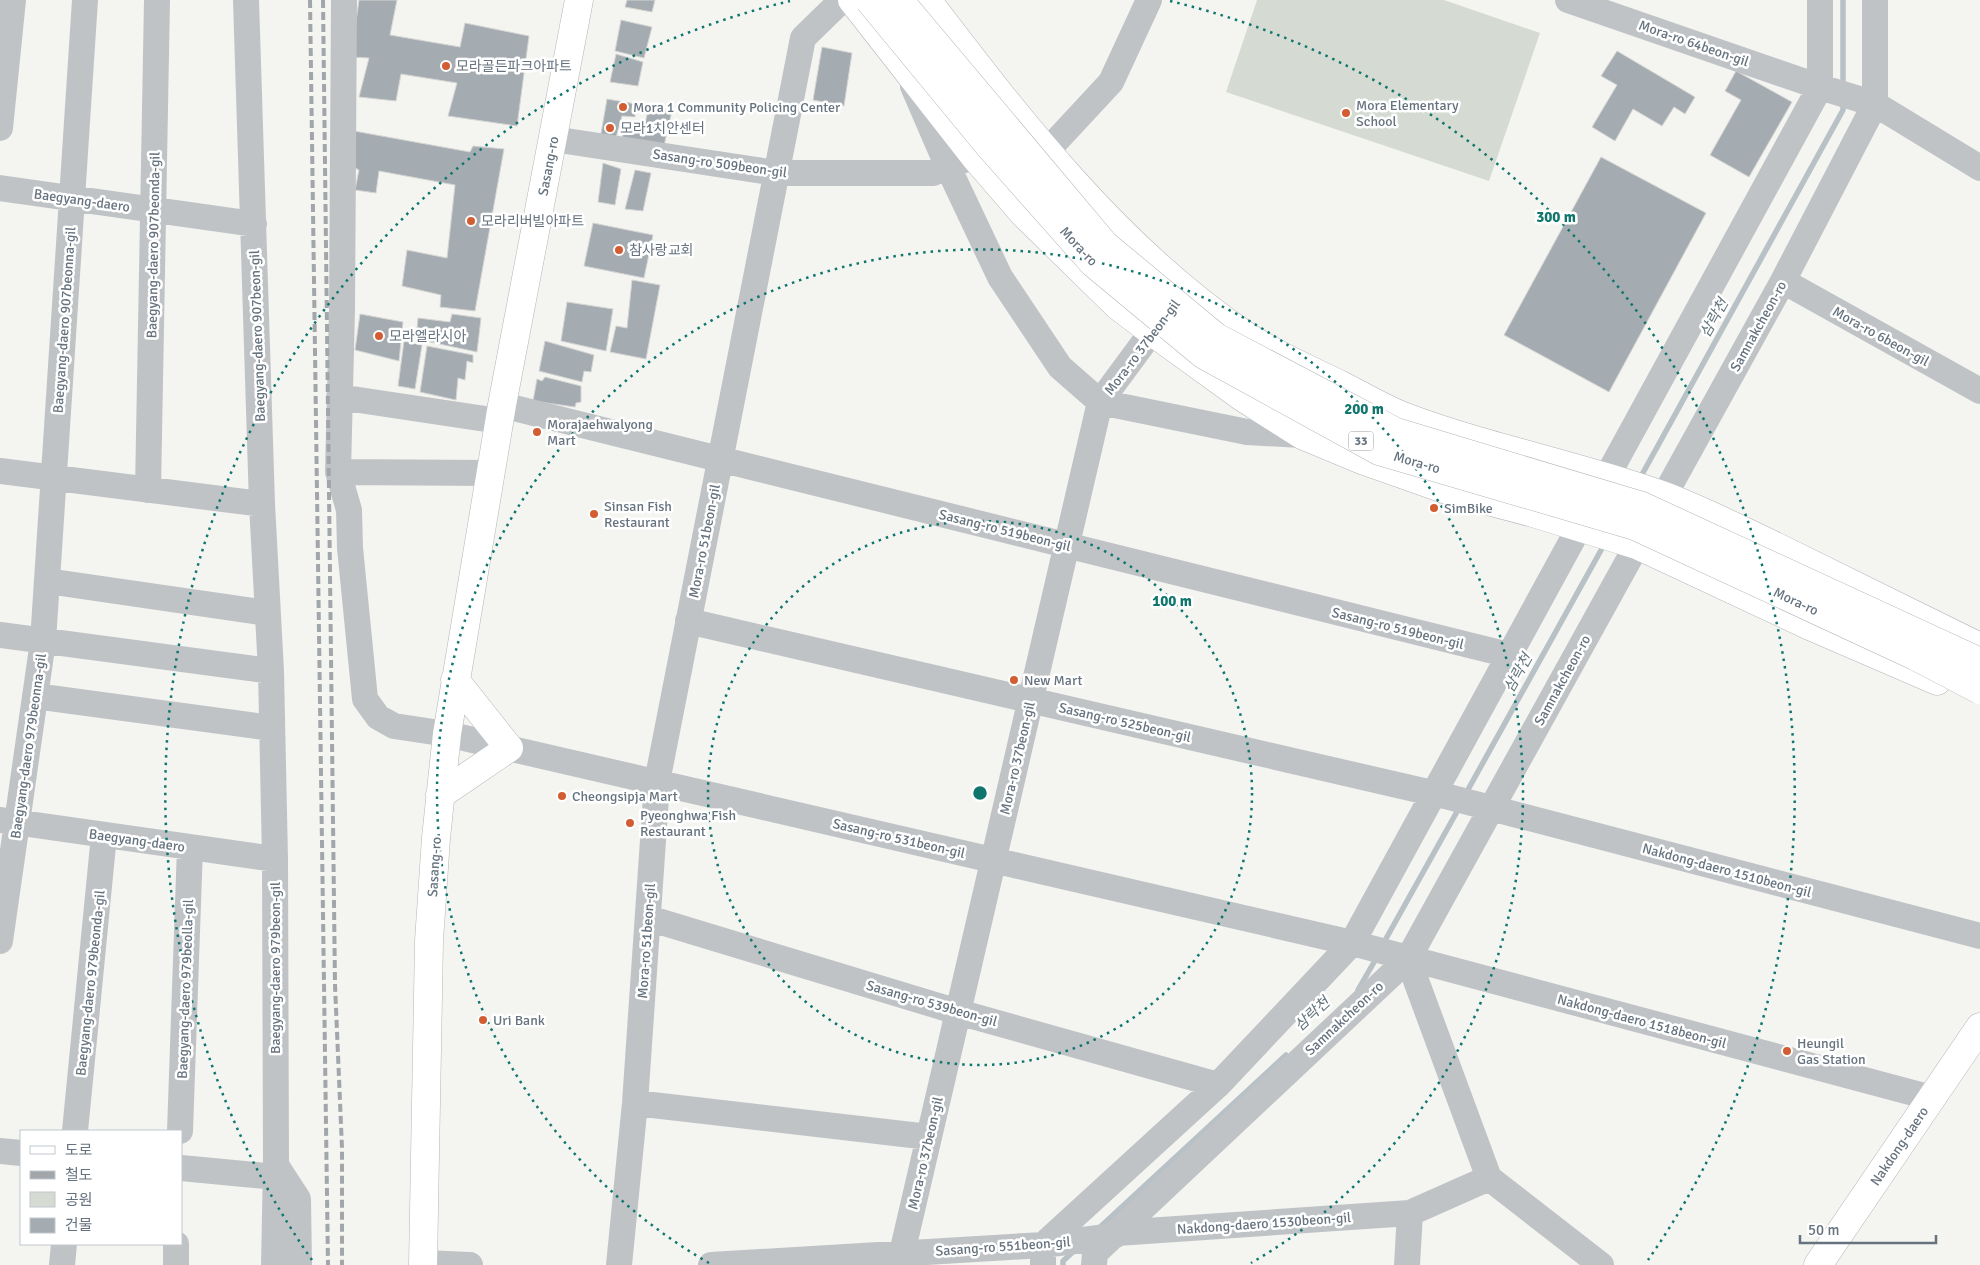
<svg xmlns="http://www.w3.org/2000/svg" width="1980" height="1265" viewBox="0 0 1980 1265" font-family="Signika,'Noto Sans KR',sans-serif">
<rect width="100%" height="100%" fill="#f4f4f1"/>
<path fill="#d5dbd2" d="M 1257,0 L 1444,0 L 1540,33 L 1489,181 L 1226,92 Z"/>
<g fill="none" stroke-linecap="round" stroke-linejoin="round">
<path stroke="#b8c1c6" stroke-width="5.5" d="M 1843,87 L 1843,0
M 1639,480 L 1843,110 L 1843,101
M 1465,795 L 1605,543
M 1383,944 L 1459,808
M 1358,990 L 1377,957
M 1098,1229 L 1286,1055
M 1063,1265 L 1063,1261 L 1075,1250"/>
</g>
<path fill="#a5acb1" stroke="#d5d5d3" d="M 359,0 L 397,0 L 390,35 L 460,47 L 465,23 L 529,36 L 517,126 L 448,116 L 457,83 L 401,74 L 396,101 L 359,97 L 369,58 L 351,57 Z
M 627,0 L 655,0 L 652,12 L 625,7 Z
M 621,20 L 652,27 L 644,58 L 615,51 Z
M 822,47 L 852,53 L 844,106 L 813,100 Z
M 1617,51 L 1695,97 L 1685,114 L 1674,107 L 1662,126 L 1633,109 L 1615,141 L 1592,127 L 1617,85 L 1601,76 Z
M 616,54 L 643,62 L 638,86 L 610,82 Z
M 1736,71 L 1792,102 L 1749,177 L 1710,155 L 1741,100 L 1725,91 Z
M 607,99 L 636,104 L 635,117 L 622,116 L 615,141 L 600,139 Z
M 649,107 L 672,111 L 663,150 L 621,141 L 627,121 L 645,123 Z
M 354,131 L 470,152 L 473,146 L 504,149 L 475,311 L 440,307 L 441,295 L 402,286 L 407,250 L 447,258 L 455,185 L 379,171 L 376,193 L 355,190 L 359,170 L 351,166 Z
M 1601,157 L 1706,213 L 1609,392 L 1504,335 Z
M 603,163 L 621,169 L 615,205 L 598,202 Z
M 635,170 L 651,173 L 643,211 L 625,209 Z
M 593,223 L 653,235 L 644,278 L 584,266 Z
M 632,280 L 660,285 L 646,359 L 610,352 L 616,326 L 627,328 Z
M 567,302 L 613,309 L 606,351 L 561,341 Z
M 360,314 L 403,322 L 399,361 L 355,350 Z
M 452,314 L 481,318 L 477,352 L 416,339 L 418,318 L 450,322 Z
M 404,341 L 422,345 L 415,389 L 398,386 Z
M 545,341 L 594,355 L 591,372 L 584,371 L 582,382 L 539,371 Z
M 427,346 L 473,355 L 473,363 L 467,361 L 465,380 L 458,378 L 456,400 L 420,392 Z
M 545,377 L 581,386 L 581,402 L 576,403 L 575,407 L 533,401 L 537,379 L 542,381 Z"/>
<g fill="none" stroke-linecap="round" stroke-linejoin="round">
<g stroke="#b3b6b9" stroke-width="29">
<path id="major" d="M 852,0 L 974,156 L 1024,214 L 1118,306 L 1151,331 L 1242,397 L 1302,435 L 1362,460 L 1447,490 L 1533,513 L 1637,545 L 1812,627 L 1937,681
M 927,0 C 1020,122 1116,247 1245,335 C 1275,355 1308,369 1341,385 C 1361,395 1382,408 1403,416 C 1487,448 1575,464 1659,494 C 1698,508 1737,528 1775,546 C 1843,579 1912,614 1980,647
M 440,795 L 509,748 L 455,680
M 423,1265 L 429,941 L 436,838 L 447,734 L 502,405 L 579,0
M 1818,1265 L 1980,1027"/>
</g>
<path stroke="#c0c3c6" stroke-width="26" d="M 246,0 L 262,504 L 271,671 L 275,859 L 276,1165 L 274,1265
M 344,0 L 342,309 L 338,472 L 349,510 L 350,548 L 365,699 L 378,717 L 394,726 L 447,734 L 1352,943 L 1932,1098
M 1568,0 L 1820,87 L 1875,104 L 1980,168
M 913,86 L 948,167 L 1000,277 L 1060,367 L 1100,402 L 1247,432 L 1302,435
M 0,128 L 13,0
M 553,139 L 776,173 L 933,173 L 964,160
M 1046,152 L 1111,82 L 1149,0
M 0,188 L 254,224
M 1783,281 L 1980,391
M 339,397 L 499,421
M 502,405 L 1509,655
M 0,471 L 262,504
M 338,472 L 490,473
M 148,490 L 157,0
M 47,581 L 267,613
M 688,621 L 1445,796 L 1980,936
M 0,635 L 271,671
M 35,696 L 271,728
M 1,820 L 275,859
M 648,918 L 958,1012 L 1218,1085
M 0,941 L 43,641 L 85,0
M 1408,959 L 1489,1178 L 1601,1265
M 635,1103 L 929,1137
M 75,1131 L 104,835
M 180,1131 L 190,847
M 0,1151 L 21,1153
M 276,1165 L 298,1199 L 299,1265
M 181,1168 L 276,1177
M 1117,1233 L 1410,1213 L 1489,1178
M 902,1253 L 1100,402 L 1165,314
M 423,1263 L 470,1265
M 62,1265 L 64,1244
M 176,1265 L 176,1244
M 619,1265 L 635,1103 L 657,782 L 803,38 L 842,0
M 711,1265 L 1043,1245 L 1114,1236
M 1043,1265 L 1043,1245 L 1218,1085 L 1352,943 L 1820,87 L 1820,0
M 1094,1265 L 1095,1253 L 1408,959 L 1783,281 L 1875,104 L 1875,0
M 1407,1265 L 1410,1213"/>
<use href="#major" stroke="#fff" stroke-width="28"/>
<path stroke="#a1a6aa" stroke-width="4" stroke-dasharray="8 4" stroke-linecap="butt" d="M 310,0 L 328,1265
M 323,0 L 335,985 L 342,1148 L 342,1265"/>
<g stroke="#b2b5b8" stroke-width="29" stroke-linecap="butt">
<path id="highway-bridge" d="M 869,0 L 991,148 L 1093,263 L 1204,355 L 1379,451 L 1635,526 L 1915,656 L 1980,690
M 899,0 L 1105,245 L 1216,337 L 1396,432 L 1642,506 L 1980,662"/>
</g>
<use href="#highway-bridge" stroke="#fff" stroke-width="28"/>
</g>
<g fill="none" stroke="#0f766e" stroke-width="2.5" stroke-dasharray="2.5 5">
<circle cx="980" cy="793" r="272"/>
<path d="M709 1263A543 543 0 1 1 1251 1263"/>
<path d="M312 1260A815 815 0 0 1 790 1M1170 1A815 815 0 0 1 1648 1260"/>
</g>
<g fill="#d25d33" stroke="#fff" stroke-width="2">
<circle cx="446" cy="66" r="5"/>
<circle cx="623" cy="107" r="5"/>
<circle cx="1346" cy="113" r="5"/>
<circle cx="610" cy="128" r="5"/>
<circle cx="471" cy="221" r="5"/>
<circle cx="619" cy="250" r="5"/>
<circle cx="379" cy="336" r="5"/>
<circle cx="537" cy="432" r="5"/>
<circle cx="1434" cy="508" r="5"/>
<circle cx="594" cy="514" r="5"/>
<circle cx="1014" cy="680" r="5"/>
<circle cx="562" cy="796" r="5"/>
<circle cx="630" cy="823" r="5"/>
<circle cx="483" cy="1020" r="5"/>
<circle cx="1787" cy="1051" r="5"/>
</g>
<g text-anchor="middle" stroke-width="5" stroke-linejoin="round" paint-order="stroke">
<rect fill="#fff" stroke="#949da5" stroke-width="1" x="1348.5" y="431.5" width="25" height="19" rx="4"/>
<g font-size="12" font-weight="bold" fill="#66737f">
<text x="1361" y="445">33</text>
</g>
<g font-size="14" fill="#66737f" stroke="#fff">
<text transform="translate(1694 43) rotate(19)" y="5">Mora-ro 64beon-gil</text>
<text transform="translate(720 163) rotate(8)" y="5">Sasang-ro 509beon-gil</text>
<text transform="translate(548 166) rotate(-79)" y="5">Sasang-ro</text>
<text transform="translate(82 200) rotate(8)" y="5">Baegyang-daero</text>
<text transform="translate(153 245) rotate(-89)" y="5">Baegyang-daero 907beonda-gil</text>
<text transform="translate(1079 246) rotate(47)" y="5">Mora-ro</text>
<text transform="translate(64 320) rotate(-86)" y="5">Baegyang-daero 907beonna-gil</text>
<text transform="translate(1758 326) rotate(-61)" y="5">Samnakcheon-ro</text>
<text transform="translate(257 336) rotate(-92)" y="5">Baegyang-daero 907beon-gil</text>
<text transform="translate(1881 336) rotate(29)" y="5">Mora-ro 6beon-gil</text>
<text transform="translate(1142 347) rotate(-53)" y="5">Mora-ro 37beon-gil</text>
<text transform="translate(1417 462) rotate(16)" y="5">Mora-ro</text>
<text transform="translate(1005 530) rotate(14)" y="5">Sasang-ro 519beon-gil</text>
<text transform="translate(704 541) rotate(-79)" y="5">Mora-ro 51beon-gil</text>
<text transform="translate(1796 601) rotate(25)" y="5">Mora-ro</text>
<text transform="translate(1398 628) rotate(14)" y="5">Sasang-ro 519beon-gil</text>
<text transform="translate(1562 680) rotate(-61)" y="5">Samnakcheon-ro</text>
<text transform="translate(1125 722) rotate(13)" y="5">Sasang-ro 525beon-gil</text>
<text transform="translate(28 746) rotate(-82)" y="5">Baegyang-daero 979beonna-gil</text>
<text transform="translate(1017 758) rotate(-77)" y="5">Mora-ro 37beon-gil</text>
<text transform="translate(899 838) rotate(13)" y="5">Sasang-ro 531beon-gil</text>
<text transform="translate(137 840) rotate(8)" y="5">Baegyang-daero</text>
<text transform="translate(434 867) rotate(-86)" y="5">Sasang-ro</text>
<text transform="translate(1727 870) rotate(15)" y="5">Nakdong-daero 1510beon-gil</text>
<text transform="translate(646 941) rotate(-86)" y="5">Mora-ro 51beon-gil</text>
<text transform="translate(275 968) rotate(-90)" y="5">Baegyang-daero 979beon-gil</text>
<text transform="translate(90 983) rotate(-84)" y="5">Baegyang-daero 979beonda-gil</text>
<text transform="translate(185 989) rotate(-88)" y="5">Baegyang-daero 979beolla-gil</text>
<text transform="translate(932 1003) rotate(16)" y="5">Sasang-ro 539beon-gil</text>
<text transform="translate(1344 1018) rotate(-43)" y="5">Samnakcheon-ro</text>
<text transform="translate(1642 1021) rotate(15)" y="5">Nakdong-daero 1518beon-gil</text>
<text transform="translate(1899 1146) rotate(-56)" y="5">Nakdong-daero</text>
<text transform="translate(925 1153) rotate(-77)" y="5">Mora-ro 37beon-gil</text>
<text transform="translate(1264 1223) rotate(-4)" y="5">Nakdong-daero 1530beon-gil</text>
<text transform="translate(1003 1246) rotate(-4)" y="5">Sasang-ro 551beon-gil</text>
</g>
<g font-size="14" fill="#66737f" stroke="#fff" text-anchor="start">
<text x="456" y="71">모라골든파크아파트</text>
<text x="1356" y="110">Mora Elementary<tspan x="1356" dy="16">School</tspan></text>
<text x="633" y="112">Mora 1 Community Policing Center</text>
<text x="620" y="133">모라1치안센터</text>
<text x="481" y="226">모라리버빌아파트</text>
<text x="629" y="255">참사랑교회</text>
<text x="389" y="341">모라엘라시아</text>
<text x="547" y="429">Morajaehwalyong<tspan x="547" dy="16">Mart</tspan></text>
<text x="604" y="511">Sinsan Fish<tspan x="604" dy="16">Restaurant</tspan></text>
<text x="1444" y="513">SimBike</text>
<text x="1024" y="685">New Mart</text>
<text x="572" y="801">Cheongsipja Mart</text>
<text x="640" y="820">Pyeonghwa Fish<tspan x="640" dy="16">Restaurant</tspan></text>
<text x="493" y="1025">Uri Bank</text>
<text x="1797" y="1048">Heungil<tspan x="1797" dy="16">Gas Station</tspan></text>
</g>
<g font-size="15" font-style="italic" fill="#62747c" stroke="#fff">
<text transform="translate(1714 318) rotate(-61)" y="5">삼락천</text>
<text transform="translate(1518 673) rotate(-61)" y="5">삼락천</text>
<text transform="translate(1312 1014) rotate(-43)" y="5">삼락천</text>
</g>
</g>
<circle cx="980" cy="793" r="8" fill="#0f766e" stroke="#fff" stroke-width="2.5"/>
<g font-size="15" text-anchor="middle" font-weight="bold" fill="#0f766e" stroke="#fff" stroke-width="5" stroke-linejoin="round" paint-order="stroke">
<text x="1556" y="222">300 m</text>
<text x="1364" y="414">200 m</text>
<text x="1172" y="606">100 m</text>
</g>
<rect x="20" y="1130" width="162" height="115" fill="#ffffff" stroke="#c2c7cc"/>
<rect x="30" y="1146" width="25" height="8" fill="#ffffff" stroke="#c2c7cc"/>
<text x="65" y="1155" font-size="15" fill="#66737f">도로</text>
<rect x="30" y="1171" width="25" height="8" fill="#a1a6aa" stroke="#c2c7cc"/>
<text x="65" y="1180" font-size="15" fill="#66737f">철도</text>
<rect x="30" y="1192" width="25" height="15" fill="#d5dbd2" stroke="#c2c7cc"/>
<text x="65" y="1205" font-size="15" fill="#66737f">공원</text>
<rect x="30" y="1218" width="25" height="15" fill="#a5acb1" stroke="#c2c7cc"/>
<text x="65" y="1230" font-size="15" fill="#66737f">건물</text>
<path d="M1800 1235v8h136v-8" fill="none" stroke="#66737f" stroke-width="2.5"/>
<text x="1808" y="1235" font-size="15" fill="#66737f" stroke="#ffffff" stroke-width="4" paint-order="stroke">50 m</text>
</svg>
